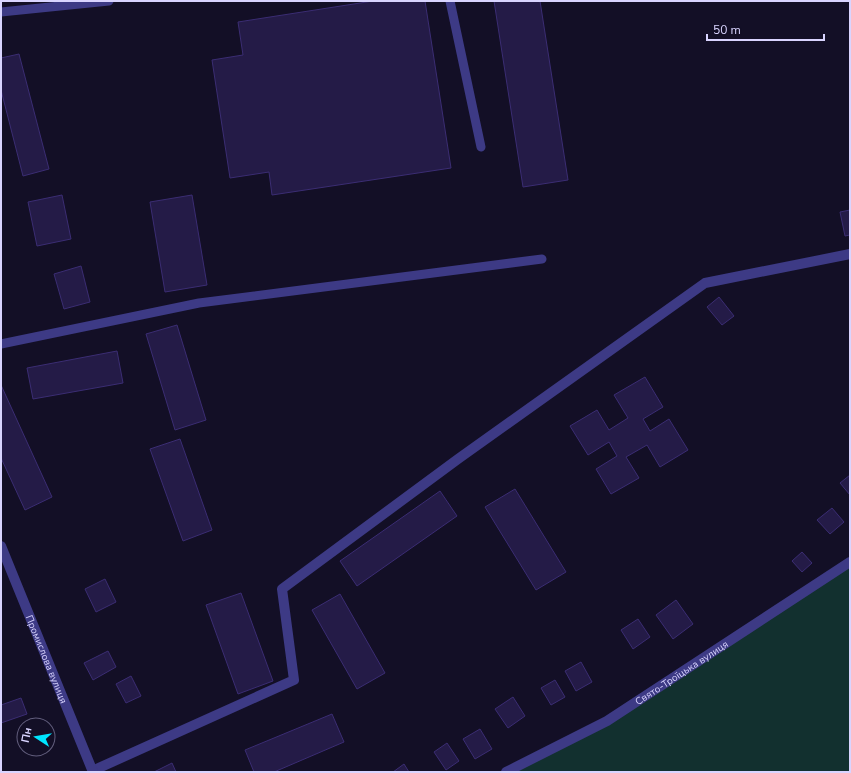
<svg xmlns="http://www.w3.org/2000/svg" width="851" height="773" viewBox="0 0 851 773" font-family="'Nunito Sans',sans-serif">
<rect width="100%" height="100%" fill="#130f26"/>
<path fill="#12302f" d="M 850,562 L 850,772 L 506,772 L 607,721 Z"/>
<path fill="#241b47" stroke="#3b2d73" d="M 373,1 L 425,1 L 451,168 L 272,195 L 269,172 L 230,178 L 212,60 L 243,55 L 238,22 Z
M 494,1 L 540,1 L 568,180 L 523,187 Z
M 19,54 L 49,169 L 23,176 L 1,90 L 1,58 Z
M 62,195 L 71,239 L 37,246 L 28,202 Z
M 192,195 L 207,285 L 165,292 L 150,202 Z
M 850,210 L 850,235 L 845,236 L 840,212 Z
M 81,266 L 90,302 L 64,309 L 54,274 Z
M 719,297 L 734,316 L 722,325 L 707,307 Z
M 177,325 L 206,420 L 175,430 L 146,334 Z
M 117,351 L 123,383 L 33,399 L 27,368 Z
M 645,377 L 663,407 L 643,419 L 650,431 L 669,419 L 688,450 L 660,467 L 647,445 L 626,457 L 639,478 L 611,494 L 596,469 L 617,456 L 609,442 L 588,455 L 570,426 L 597,410 L 609,430 L 628,418 L 614,395 Z
M 1,385 L 52,497 L 25,510 L 1,458 Z
M 180,439 L 212,530 L 183,541 L 150,449 Z
M 850,475 L 850,495 L 840,483 Z
M 515,489 L 566,572 L 536,590 L 485,507 Z
M 440,491 L 457,516 L 357,586 L 340,561 Z
M 832,508 L 844,522 L 830,534 L 817,520 Z
M 802,552 L 812,563 L 802,572 L 792,561 Z
M 105,579 L 116,602 L 96,612 L 85,589 Z
M 241,593 L 273,681 L 238,694 L 206,605 Z
M 340,594 L 385,673 L 357,689 L 312,610 Z
M 676,600 L 693,624 L 673,639 L 656,615 Z
M 638,619 L 650,637 L 633,649 L 621,630 Z
M 108,651 L 116,667 L 93,680 L 84,663 Z
M 581,662 L 592,682 L 576,691 L 565,671 Z
M 131,676 L 141,696 L 126,703 L 116,684 Z
M 555,680 L 565,697 L 551,705 L 541,688 Z
M 513,697 L 525,716 L 508,728 L 495,709 Z
M 21,698 L 27,714 L 1,723 L 1,705 Z
M 332,714 L 344,742 L 274,772 L 254,772 L 245,750 Z
M 480,729 L 492,749 L 475,759 L 463,739 Z
M 447,743 L 459,761 L 446,770 L 434,752 Z
M 172,763 L 176,772 L 154,772 Z
M 404,764 L 409,772 L 393,772 Z"/>
<g fill="none" stroke-linecap="round" stroke-linejoin="round">
<path stroke="#3d3a85" stroke-width="9" d="M 450,1 L 481,147
M 1,12 L 109,1
M 1,344 L 199,303 L 542,259"/>
<g stroke="#3d3a85" stroke-width="10">
<path d="M 92,771 L 294,680 L 282,589 L 458,459 L 705,283 L 850,254"/>
<path id="s1" d="M 506,772 L 607,721 L 850,562"/>
</g>
<path stroke="#3d3a85" stroke-width="10" id="s2" d="M 1,546 L 93,772"/>
</g>
<g text-anchor="middle" stroke-width="4" stroke-linejoin="round" paint-order="stroke">
<g font-size="10" fill="#d9d4ff" stroke="#130f26">
<text dy="4" stroke="none"><textPath href="#s2" startOffset="122">Промислова вулиця</textPath></text>
<text dy="4" stroke="none"><textPath href="#s1" startOffset="202">Свято-Троїцька вулиця</textPath></text>
</g>
</g>
<rect width="851" height="773" fill="none" stroke="#d9d4ff" stroke-width="4"/>
<g transform="translate(36 737) rotate(282)"><circle r="19" fill="#130f26" stroke="#625e7d"/>
<path d="M0-3L7 15L0 10L-7 15Z" fill="#00e5ff"/>
<text y="-6" font-size="11" font-weight="bold" text-anchor="middle" fill="#d9d4ff">Пн</text>
</g>
<path d="M707 34v6h117v-6" fill="none" stroke="#d9d4ff" stroke-width="2"/>
<text x="713" y="34" font-size="12" fill="#d9d4ff" stroke="#130f26" stroke-width="3" paint-order="stroke">50 m</text>
</svg>
